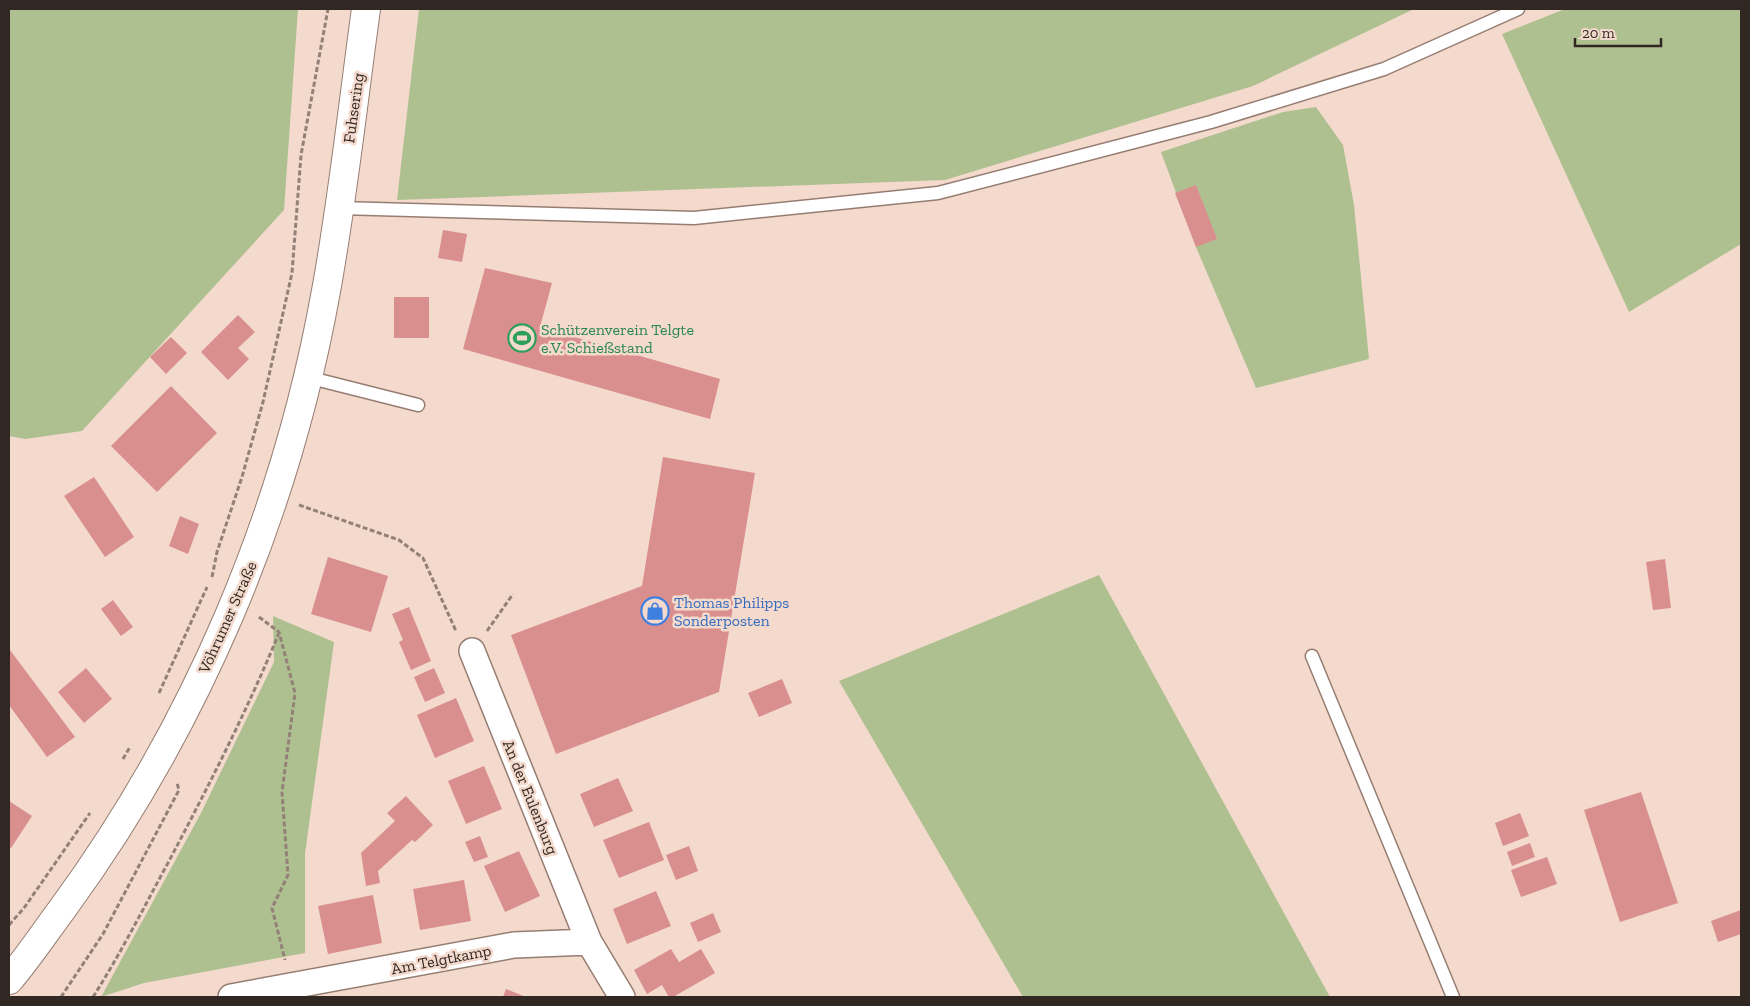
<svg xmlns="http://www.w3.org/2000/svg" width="1750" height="1006" viewBox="0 0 1750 1006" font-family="'Zilla Slab',serif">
<rect width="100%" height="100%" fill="#f4d9cd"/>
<path fill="#afc090" d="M 9,9 L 298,9 L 284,210 L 82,431 L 25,439 L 9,436 Z
M 419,9 L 1414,9 L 1253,86 L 945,180 L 397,200 Z
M 1565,9 L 1741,9 L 1741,244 L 1629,312 L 1502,34 Z
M 1316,107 L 1343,145 L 1354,205 L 1369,359 L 1256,388 L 1196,247 L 1161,152 L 1283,112 Z
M 1099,575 L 1330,997 L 1023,997 L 839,681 Z
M 273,616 L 334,642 L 305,854 L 305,953 L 144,983 L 101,997 L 201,813 L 274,662 Z"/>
<path fill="#d98f8d" d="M 1196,185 L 1217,239 L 1196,247 L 1175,193 Z
M 443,230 L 467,234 L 462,262 L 438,258 Z
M 485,268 L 552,283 L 540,327 L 720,379 L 710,419 L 463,349 Z
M 394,297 L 429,297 L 429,338 L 394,338 Z
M 238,315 L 255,332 L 238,348 L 249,359 L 228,380 L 201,352 Z
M 171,337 L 187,353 L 166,374 L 150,357 Z
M 171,386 L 217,433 L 157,492 L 111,446 Z
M 663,457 L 755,473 L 719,692 L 556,754 L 511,635 L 642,586 Z
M 94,477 L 134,537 L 105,557 L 64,496 Z
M 180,516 L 199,524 L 188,554 L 169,546 Z
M 328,557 L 388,576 L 371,632 L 311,614 Z
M 1665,559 L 1671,608 L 1653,610 L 1646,562 Z
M 113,600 L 133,627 L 121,636 L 101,609 Z
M 409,607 L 431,661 L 411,670 L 399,642 L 403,640 L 392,614 Z
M 10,650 L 75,737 L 47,757 L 9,705 Z
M 86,668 L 112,699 L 84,723 L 58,692 Z
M 434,668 L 445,693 L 425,702 L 414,677 Z
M 782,679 L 792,703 L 759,717 L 748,693 Z
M 456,698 L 474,741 L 435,758 L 417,715 Z
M 484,766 L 502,809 L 466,824 L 448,781 Z
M 618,778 L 633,811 L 594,827 L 580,794 Z
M 1641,792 L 1678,903 L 1620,922 L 1584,810 Z
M 406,796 L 433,825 L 415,842 L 412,840 L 378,871 L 380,883 L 366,886 L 361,853 L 395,821 L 387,813 Z
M 9,801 L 32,816 L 11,848 L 9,847 Z
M 1520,813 L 1529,836 L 1503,846 L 1495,823 Z
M 649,822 L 664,860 L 619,878 L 603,840 Z
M 480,836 L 488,857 L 474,862 L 465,842 Z
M 1530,843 L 1535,857 L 1512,866 L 1507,852 Z
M 689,846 L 698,871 L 676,880 L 666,855 Z
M 519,851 L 540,896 L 505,912 L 484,866 Z
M 1547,857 L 1557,884 L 1521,897 L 1511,870 Z
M 464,880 L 471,921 L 420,930 L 413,889 Z
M 656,891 L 671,926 L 627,944 L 613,909 Z
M 373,895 L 382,943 L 328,954 L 318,906 Z
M 1741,910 L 1741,934 L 1718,942 L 1711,921 Z
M 713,913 L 721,932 L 698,942 L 690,923 Z
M 671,949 L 679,962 L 701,949 L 715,973 L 673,997 L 669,997 L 662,985 L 647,994 L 634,970 Z
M 506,989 L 526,997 L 503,997 Z"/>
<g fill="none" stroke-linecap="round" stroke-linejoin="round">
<g stroke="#967d72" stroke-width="15">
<path id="service" d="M 339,208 L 694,218 L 938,193 L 1211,122 L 1384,69 L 1518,9
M 307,377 L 418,405
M 1312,656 L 1453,997"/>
</g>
<g stroke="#967d72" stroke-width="28">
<path id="minor" d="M 472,651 L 589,942
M 231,997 L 514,945 L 589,942 L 622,997"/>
</g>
<g stroke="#967d72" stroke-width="30">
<path id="secondary" d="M 9,980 C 28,958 45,932 63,908 C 196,726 286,514 326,291 C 343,198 353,103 366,9"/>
</g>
<path stroke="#938178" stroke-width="3" stroke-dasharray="5 2.5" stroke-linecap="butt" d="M 299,505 L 399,540 L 423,558 L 456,631
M 212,577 L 217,552 L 242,477 L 263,402 L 292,273 L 301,155 L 328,9
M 259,617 L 279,632 L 295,693 L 282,792 L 288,875 L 272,908 L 285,960
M 487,631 L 513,594
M 159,693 L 207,587
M 123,759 L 130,747
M 9,925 L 24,908 L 90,813
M 61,997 L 103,934 L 179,790 L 177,783
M 93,997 C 121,953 144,907 169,861 C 208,787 247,711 279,633"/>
<use href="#service" stroke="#fff" stroke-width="12"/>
<use href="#minor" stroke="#fff" stroke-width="25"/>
<use href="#secondary" stroke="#fff" stroke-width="28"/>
</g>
<defs>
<g id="stadium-ring" transform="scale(1.4375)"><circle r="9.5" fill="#f4d9cd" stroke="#2e9e5b" stroke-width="1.5"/><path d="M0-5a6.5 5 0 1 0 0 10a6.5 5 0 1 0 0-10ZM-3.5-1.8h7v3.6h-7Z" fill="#2e9e5b"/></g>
<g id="shop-ring" transform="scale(1.4375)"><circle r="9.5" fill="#f4d9cd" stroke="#3f7fe0" stroke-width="1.5"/><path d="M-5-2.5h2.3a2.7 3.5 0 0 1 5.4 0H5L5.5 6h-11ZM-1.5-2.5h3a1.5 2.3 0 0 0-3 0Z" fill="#3f7fe0"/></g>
</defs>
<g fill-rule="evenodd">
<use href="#stadium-ring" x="522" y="338"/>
<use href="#shop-ring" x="655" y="611"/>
</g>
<g text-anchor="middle" stroke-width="5" stroke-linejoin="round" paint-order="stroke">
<g font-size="16" fill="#322823" stroke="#f4d9cd">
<text transform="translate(353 108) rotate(-82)" y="6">Fuhsering</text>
<text transform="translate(227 617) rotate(-66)" y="6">Vöhrumer Straße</text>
<text transform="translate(531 797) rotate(68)" y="6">An der Eulenburg</text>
<text transform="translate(441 959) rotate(-11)" y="6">Am Telgtkamp</text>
</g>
<g font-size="16" fill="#27864d" stroke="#f4d9cd" text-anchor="start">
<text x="541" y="335">Schützenverein Telgte<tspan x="541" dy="18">e.V. Schießstand</tspan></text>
</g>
<g font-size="16" fill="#366cbe" stroke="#f4d9cd" text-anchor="start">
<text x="674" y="608">Thomas Philipps<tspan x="674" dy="18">Sonderposten</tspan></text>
</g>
</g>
<rect width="1750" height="1006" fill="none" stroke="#322823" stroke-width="20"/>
<path d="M1575 38v8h86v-8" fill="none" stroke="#322823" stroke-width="2.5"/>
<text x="1582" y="38" font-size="15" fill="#322823" stroke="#f4d9cd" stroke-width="4" paint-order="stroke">20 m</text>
</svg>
